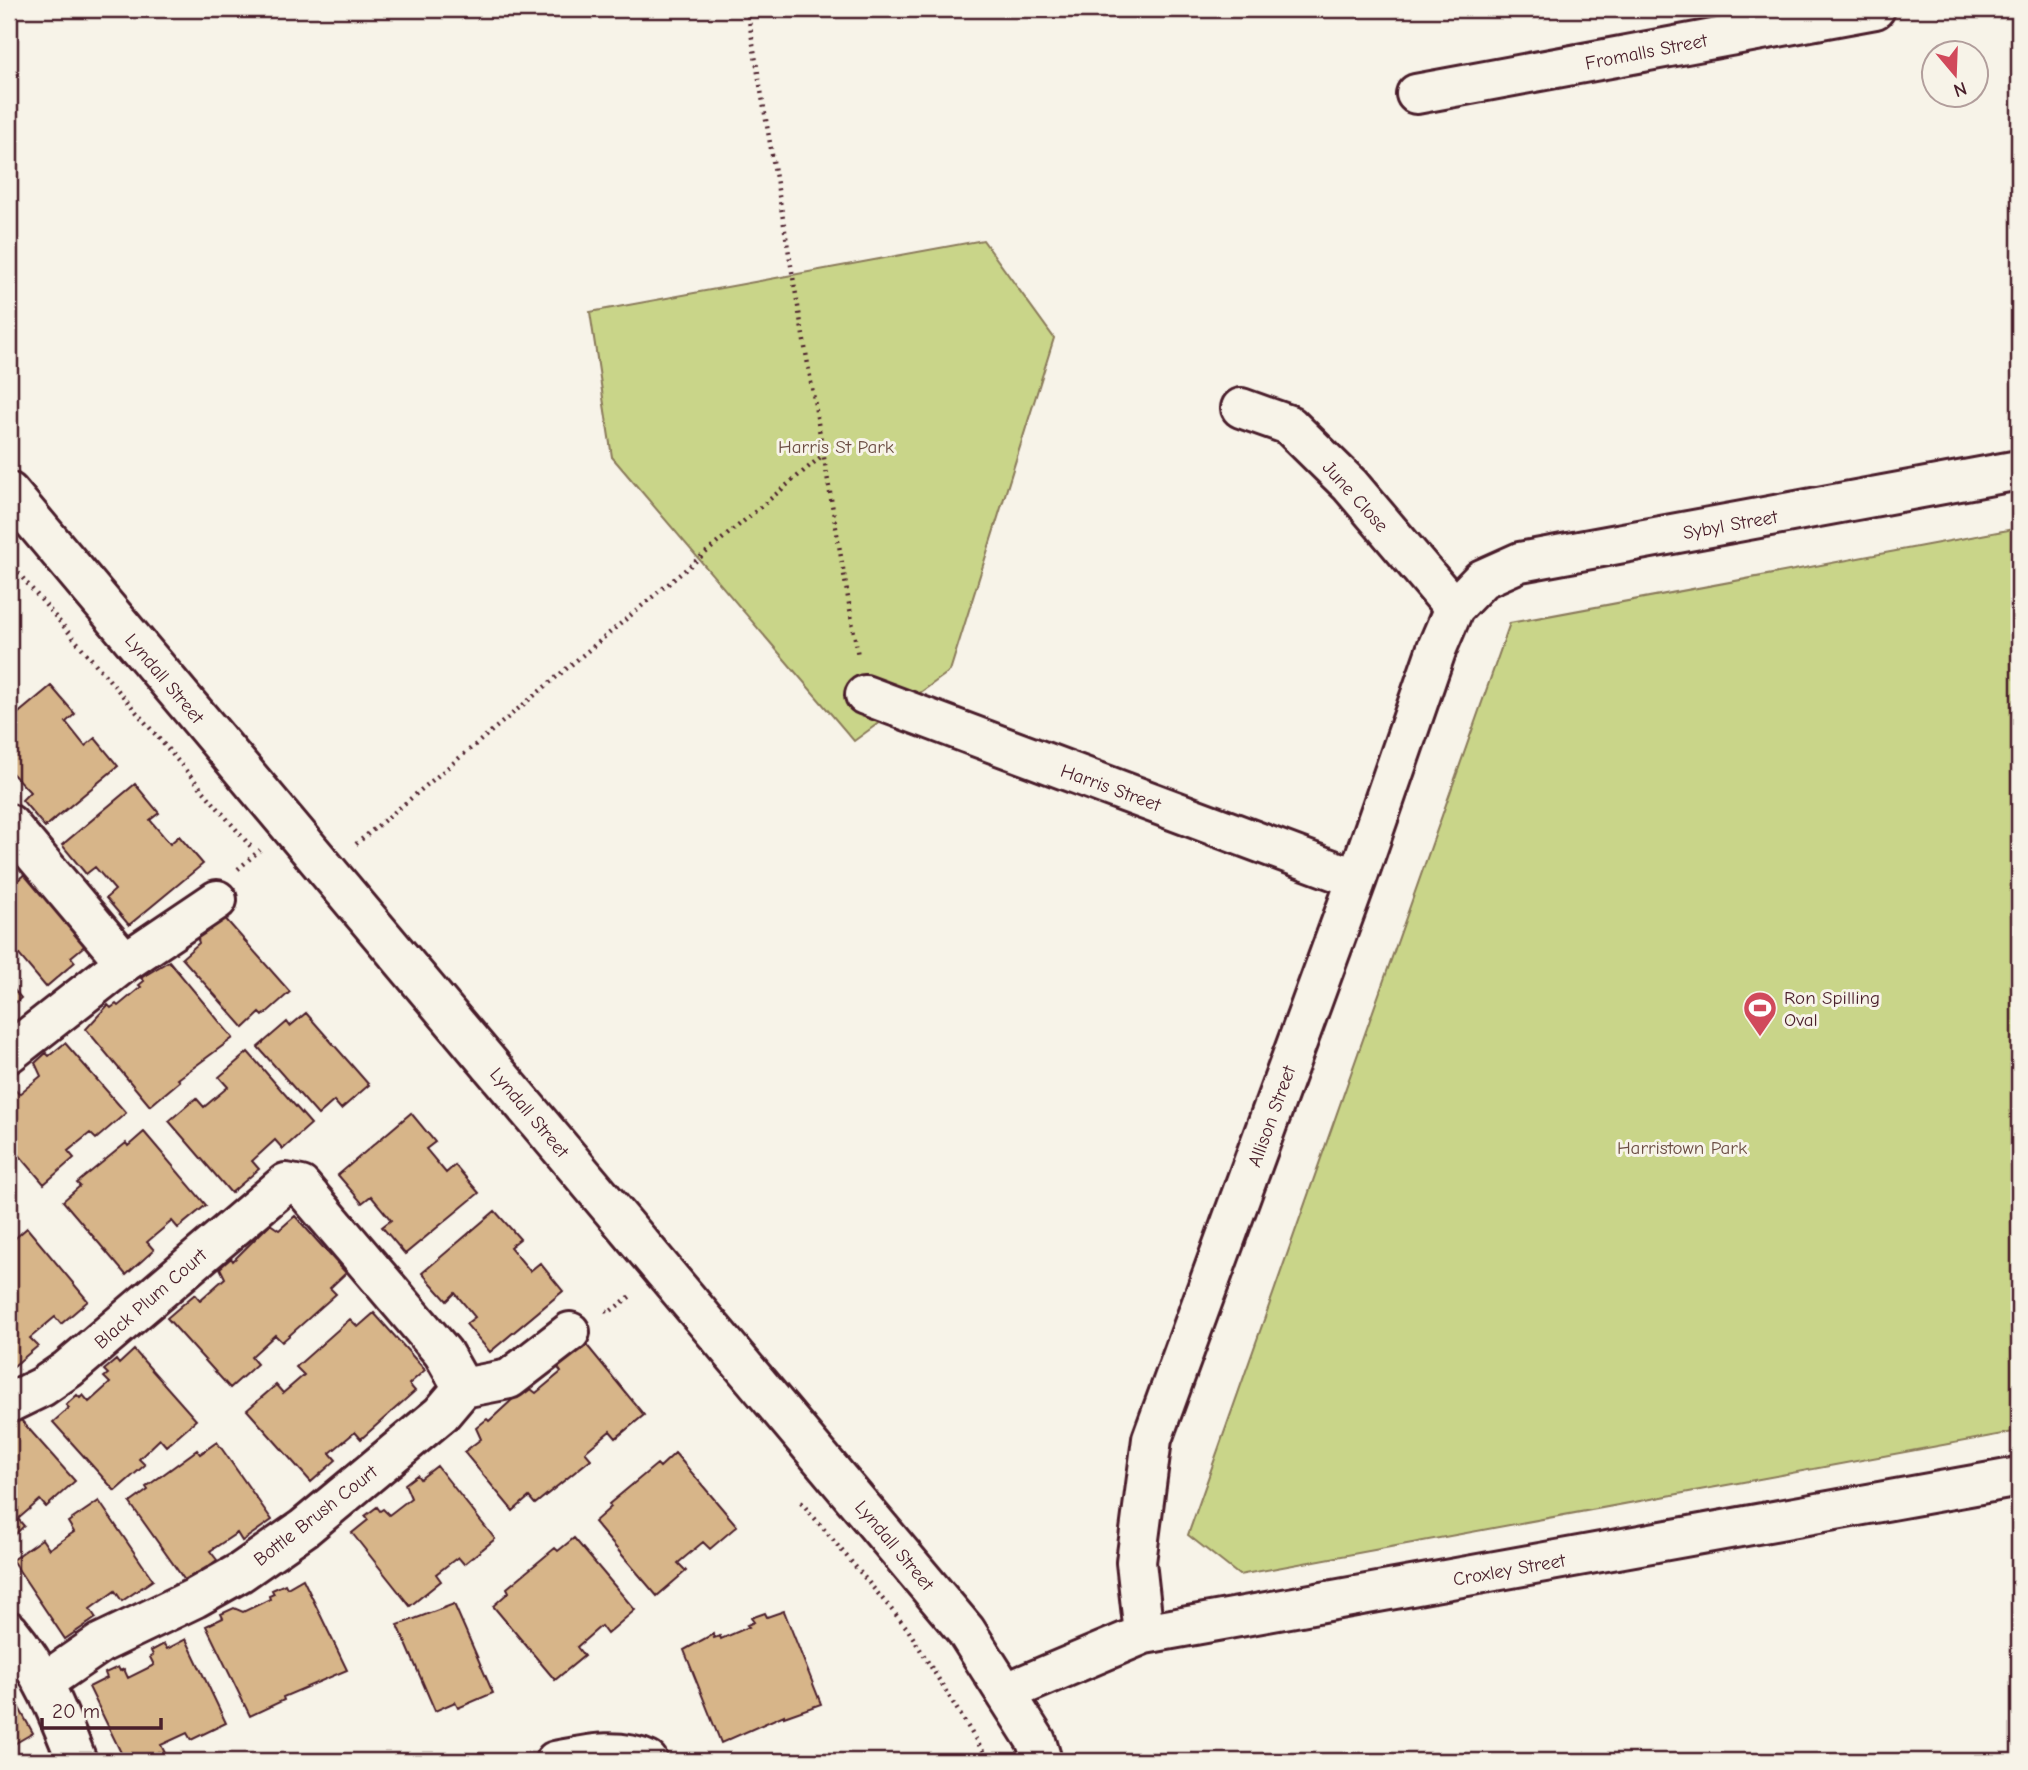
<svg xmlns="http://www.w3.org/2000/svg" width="2028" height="1770" viewBox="0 0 2028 1770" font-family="'Comic Neue',sans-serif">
<rect width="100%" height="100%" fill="#f7f3e8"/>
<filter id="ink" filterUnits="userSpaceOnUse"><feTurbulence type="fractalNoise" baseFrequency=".0143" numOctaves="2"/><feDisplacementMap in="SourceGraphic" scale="14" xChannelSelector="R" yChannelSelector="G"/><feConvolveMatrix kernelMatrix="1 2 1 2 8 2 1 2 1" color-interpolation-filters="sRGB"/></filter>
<g filter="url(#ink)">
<path fill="#c9d589" stroke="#8a7a5a" stroke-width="2" d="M 983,240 L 1054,338 L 950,671 L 854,741 L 612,457 L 590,312 Z
M 2019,528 L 2019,1431 L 1239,1575 L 1188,1535 L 1510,623 Z"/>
<path fill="#d7b589" stroke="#4a1f2b" stroke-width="2" d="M 51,686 L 75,714 L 66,722 L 85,746 L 95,738 L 118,766 L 45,827 L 22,800 L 30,792 L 9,770 L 9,721 Z
M 135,784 L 159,813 L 150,820 L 170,844 L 179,836 L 203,864 L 129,925 L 106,898 L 115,890 L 95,867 L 86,874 L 62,845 Z
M 27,872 L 88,943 L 71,957 L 75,962 L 46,987 L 9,943 L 9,888 Z
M 223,916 L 290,992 L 263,1016 L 260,1013 L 244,1028 L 182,958 L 199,943 L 196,933 Z
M 169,961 L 233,1038 L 178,1079 L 180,1081 L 150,1106 L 86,1029 L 108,1005 L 111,1008 L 116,1004 L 118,1006 L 141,987 L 139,985 L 144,981 L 141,978 Z
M 9,984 L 21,998 L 9,1008 Z
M 306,1013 L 369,1085 L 341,1109 L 334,1101 L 318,1115 L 258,1047 L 287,1022 L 290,1026 Z
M 65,1043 L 126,1113 L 96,1139 L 90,1133 L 68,1151 L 74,1158 L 44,1184 L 9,1143 L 9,1089 L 13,1088 L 19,1094 L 41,1076 L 35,1063 L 46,1053 L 49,1056 Z
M 248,1052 L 311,1124 L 283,1149 L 275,1140 L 252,1161 L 259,1169 L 231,1193 L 169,1121 L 196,1098 L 204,1107 L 228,1087 L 219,1077 Z
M 411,1113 L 435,1142 L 426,1149 L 446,1173 L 455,1165 L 479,1193 L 405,1254 L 382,1227 L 391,1220 L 371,1196 L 362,1203 L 338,1175 Z
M 144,1132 L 206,1205 L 178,1228 L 172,1221 L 147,1242 L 154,1250 L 126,1275 L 63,1201 L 80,1186 L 77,1183 L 126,1143 L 128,1146 Z
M 495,1211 L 520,1239 L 510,1247 L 530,1271 L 540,1263 L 563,1291 L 490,1352 L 466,1324 L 475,1317 L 455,1293 L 447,1301 L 422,1273 Z
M 295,1216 L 346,1273 L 330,1288 L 336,1294 L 282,1342 L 275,1335 L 251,1357 L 257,1364 L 230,1388 L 167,1318 L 195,1294 L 200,1300 L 225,1278 L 220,1268 L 231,1258 L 233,1261 L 270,1224 L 279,1230 Z
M 27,1228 L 88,1301 L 61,1324 L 55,1317 L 30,1338 L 38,1346 L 9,1370 L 9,1240 L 11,1242 Z
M 374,1313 L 425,1370 L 409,1384 L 415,1391 L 361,1439 L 355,1432 L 330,1453 L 336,1460 L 311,1482 L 247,1410 L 276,1385 L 283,1393 L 304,1375 L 296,1367 L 350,1319 L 358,1327 Z
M 585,1343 L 644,1415 L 616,1438 L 610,1431 L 585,1452 L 591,1459 L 535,1504 L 529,1497 L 513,1511 L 464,1452 L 481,1439 L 476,1428 L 487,1419 L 489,1421 L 527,1386 L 536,1393 L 561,1372 L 554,1362 Z
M 134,1350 L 196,1420 L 166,1446 L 160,1439 L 139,1459 L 145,1465 L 115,1491 L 53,1422 L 69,1408 L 66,1405 L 77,1395 L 80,1398 L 83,1395 L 89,1402 L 110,1383 L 104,1377 L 108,1374 L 104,1370 L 116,1360 L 119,1364 Z
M 13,1411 L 75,1481 L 46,1507 L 40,1500 L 18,1519 L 24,1526 L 9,1540 L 9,1415 Z
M 217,1442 L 272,1520 L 242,1541 L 237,1533 L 210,1551 L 217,1560 L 186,1582 L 130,1503 L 148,1490 L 146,1487 L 197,1450 L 200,1454 Z
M 675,1453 L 737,1526 L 710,1549 L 703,1542 L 678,1563 L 686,1571 L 657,1596 L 594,1522 L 611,1507 L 609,1504 L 657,1464 L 660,1467 Z
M 437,1466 L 495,1539 L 464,1564 L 458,1557 L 436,1574 L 441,1581 L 410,1606 L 352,1533 L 368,1520 L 365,1516 L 377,1507 L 380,1511 L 383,1509 L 389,1515 L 411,1498 L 405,1484 L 417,1475 L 420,1479 Z
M 99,1501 L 153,1580 L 122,1601 L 115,1591 L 90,1609 L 96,1618 L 65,1639 L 12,1560 L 42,1539 L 49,1549 L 74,1532 L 68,1522 Z
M 574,1538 L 635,1610 L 607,1634 L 601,1626 L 577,1647 L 584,1656 L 555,1680 L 493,1606 L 509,1592 L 507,1588 L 555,1548 L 558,1551 Z
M 303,1579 L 347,1670 L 283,1697 L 284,1700 L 250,1716 L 206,1626 L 223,1618 L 221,1614 L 234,1608 L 243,1612 L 270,1599 L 269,1596 L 274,1594 L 272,1590 L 285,1584 L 287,1588 Z
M 454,1604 L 493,1693 L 458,1708 L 455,1702 L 435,1711 L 398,1625 Z
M 784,1611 L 821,1704 L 784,1717 L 784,1715 L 721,1743 L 684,1650 L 713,1634 L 714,1638 L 720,1636 L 721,1639 L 749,1627 L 747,1625 L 754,1622 L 751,1618 L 765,1613 L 767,1617 Z
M 186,1639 L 226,1723 L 191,1740 L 187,1733 L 161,1745 L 165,1753 L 149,1761 L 125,1761 L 89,1687 L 107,1678 L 105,1673 L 118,1667 L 120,1671 L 124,1669 L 128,1678 L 154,1665 L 150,1657 L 153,1655 L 151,1651 L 164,1644 L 167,1649 Z
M 9,1690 L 33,1733 L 9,1747 Z"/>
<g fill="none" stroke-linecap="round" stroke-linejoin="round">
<g stroke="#4a1f2b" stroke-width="44">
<path id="minor" d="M 1416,94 L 1875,9
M 1241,408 L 1289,425 L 1350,485 L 1454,608
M 9,492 L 966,1631 L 1036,1741 L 1042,1761
M 865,695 L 1357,879
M 9,824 L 125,962
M 9,1053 L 125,962 L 217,900
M 463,1388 L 509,1379 L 570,1332
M 9,1403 L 42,1387 L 68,1369 L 286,1183 L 301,1186 L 443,1353 L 463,1388
M 9,1631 C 41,1669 59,1715 77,1761
M 1144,1634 L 1136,1562 L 1152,1439 L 1357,879 L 1437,648 L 1454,608 L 1482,579 L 1520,562 L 2019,470
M 43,1683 L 101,1643 L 195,1598 L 241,1572 L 304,1528 L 441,1414 L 463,1388
M 1007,1692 L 1144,1634 L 2019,1477
M 555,1761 C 587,1755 617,1747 648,1761"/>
</g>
<path stroke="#4a1f2b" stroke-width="4.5" stroke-dasharray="2 5" stroke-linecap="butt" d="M 747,9 L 858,656
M 9,562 L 251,847
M 356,844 L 823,455
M 238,869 L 260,850
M 606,1311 L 608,1313 L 632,1295
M 801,1502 L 907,1628 L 989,1761"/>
<use href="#minor" stroke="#f7f3e8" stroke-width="38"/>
</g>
</g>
<defs>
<g id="stadium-pin" transform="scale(1.75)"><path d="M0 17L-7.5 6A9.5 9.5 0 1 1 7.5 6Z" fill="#d1495b" stroke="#f7f3e8"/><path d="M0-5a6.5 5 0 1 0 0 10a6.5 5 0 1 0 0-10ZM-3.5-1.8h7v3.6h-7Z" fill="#fff"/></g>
</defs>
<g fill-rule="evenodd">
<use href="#stadium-pin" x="1760" y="1008"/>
</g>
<g text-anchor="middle" stroke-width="6" stroke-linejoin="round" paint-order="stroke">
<g font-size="19" fill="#4a1f2b" stroke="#f7f3e8">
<text transform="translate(1646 51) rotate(-11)" y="7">Fromalls Street</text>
<text transform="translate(1356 496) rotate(48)" y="7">June Close</text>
<text transform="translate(1730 524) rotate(-10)" y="7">Sybyl Street</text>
<text transform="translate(165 678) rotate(50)" y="7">Lyndall Street</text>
<text transform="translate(1111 787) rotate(20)" y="7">Harris Street</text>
<text transform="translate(530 1112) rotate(50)" y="7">Lyndall Street</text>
<text transform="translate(1271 1116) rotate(-70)" y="7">Allison Street</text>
<text transform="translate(150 1298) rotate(-41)" y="7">Black Plum Court</text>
<text transform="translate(315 1515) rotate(-38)" y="7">Bottle Brush Court</text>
<text transform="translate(895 1545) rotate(50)" y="7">Lyndall Street</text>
<text transform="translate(1509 1569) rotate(-10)" y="7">Croxley Street</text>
</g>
<g font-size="19" fill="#6a4c42" stroke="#f7f3e8">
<text x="836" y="453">Harris St Park</text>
<text x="1682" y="1154">Harristown Park</text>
</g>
<g font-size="19" fill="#4a1f2b" stroke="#f7f3e8" text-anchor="start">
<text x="1784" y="1004">Ron Spilling<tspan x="1784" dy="22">Oval</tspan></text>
</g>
</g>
<rect width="2028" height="1770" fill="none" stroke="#f7f3e8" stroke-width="35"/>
<rect x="18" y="18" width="1993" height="1735" fill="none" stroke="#4a1f2b" stroke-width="2.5" filter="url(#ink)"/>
<g transform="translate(1955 74) rotate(161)"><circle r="33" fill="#f7f3e8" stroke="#b29e9c" stroke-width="2"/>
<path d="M0-5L12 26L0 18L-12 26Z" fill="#d1495b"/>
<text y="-10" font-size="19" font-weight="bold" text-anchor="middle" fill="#4a1f2b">N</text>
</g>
<path d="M42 1718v10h119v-10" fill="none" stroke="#4a1f2b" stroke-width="3.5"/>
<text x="52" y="1718" font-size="21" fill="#4a1f2b" stroke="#f7f3e8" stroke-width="5" paint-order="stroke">20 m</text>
</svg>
